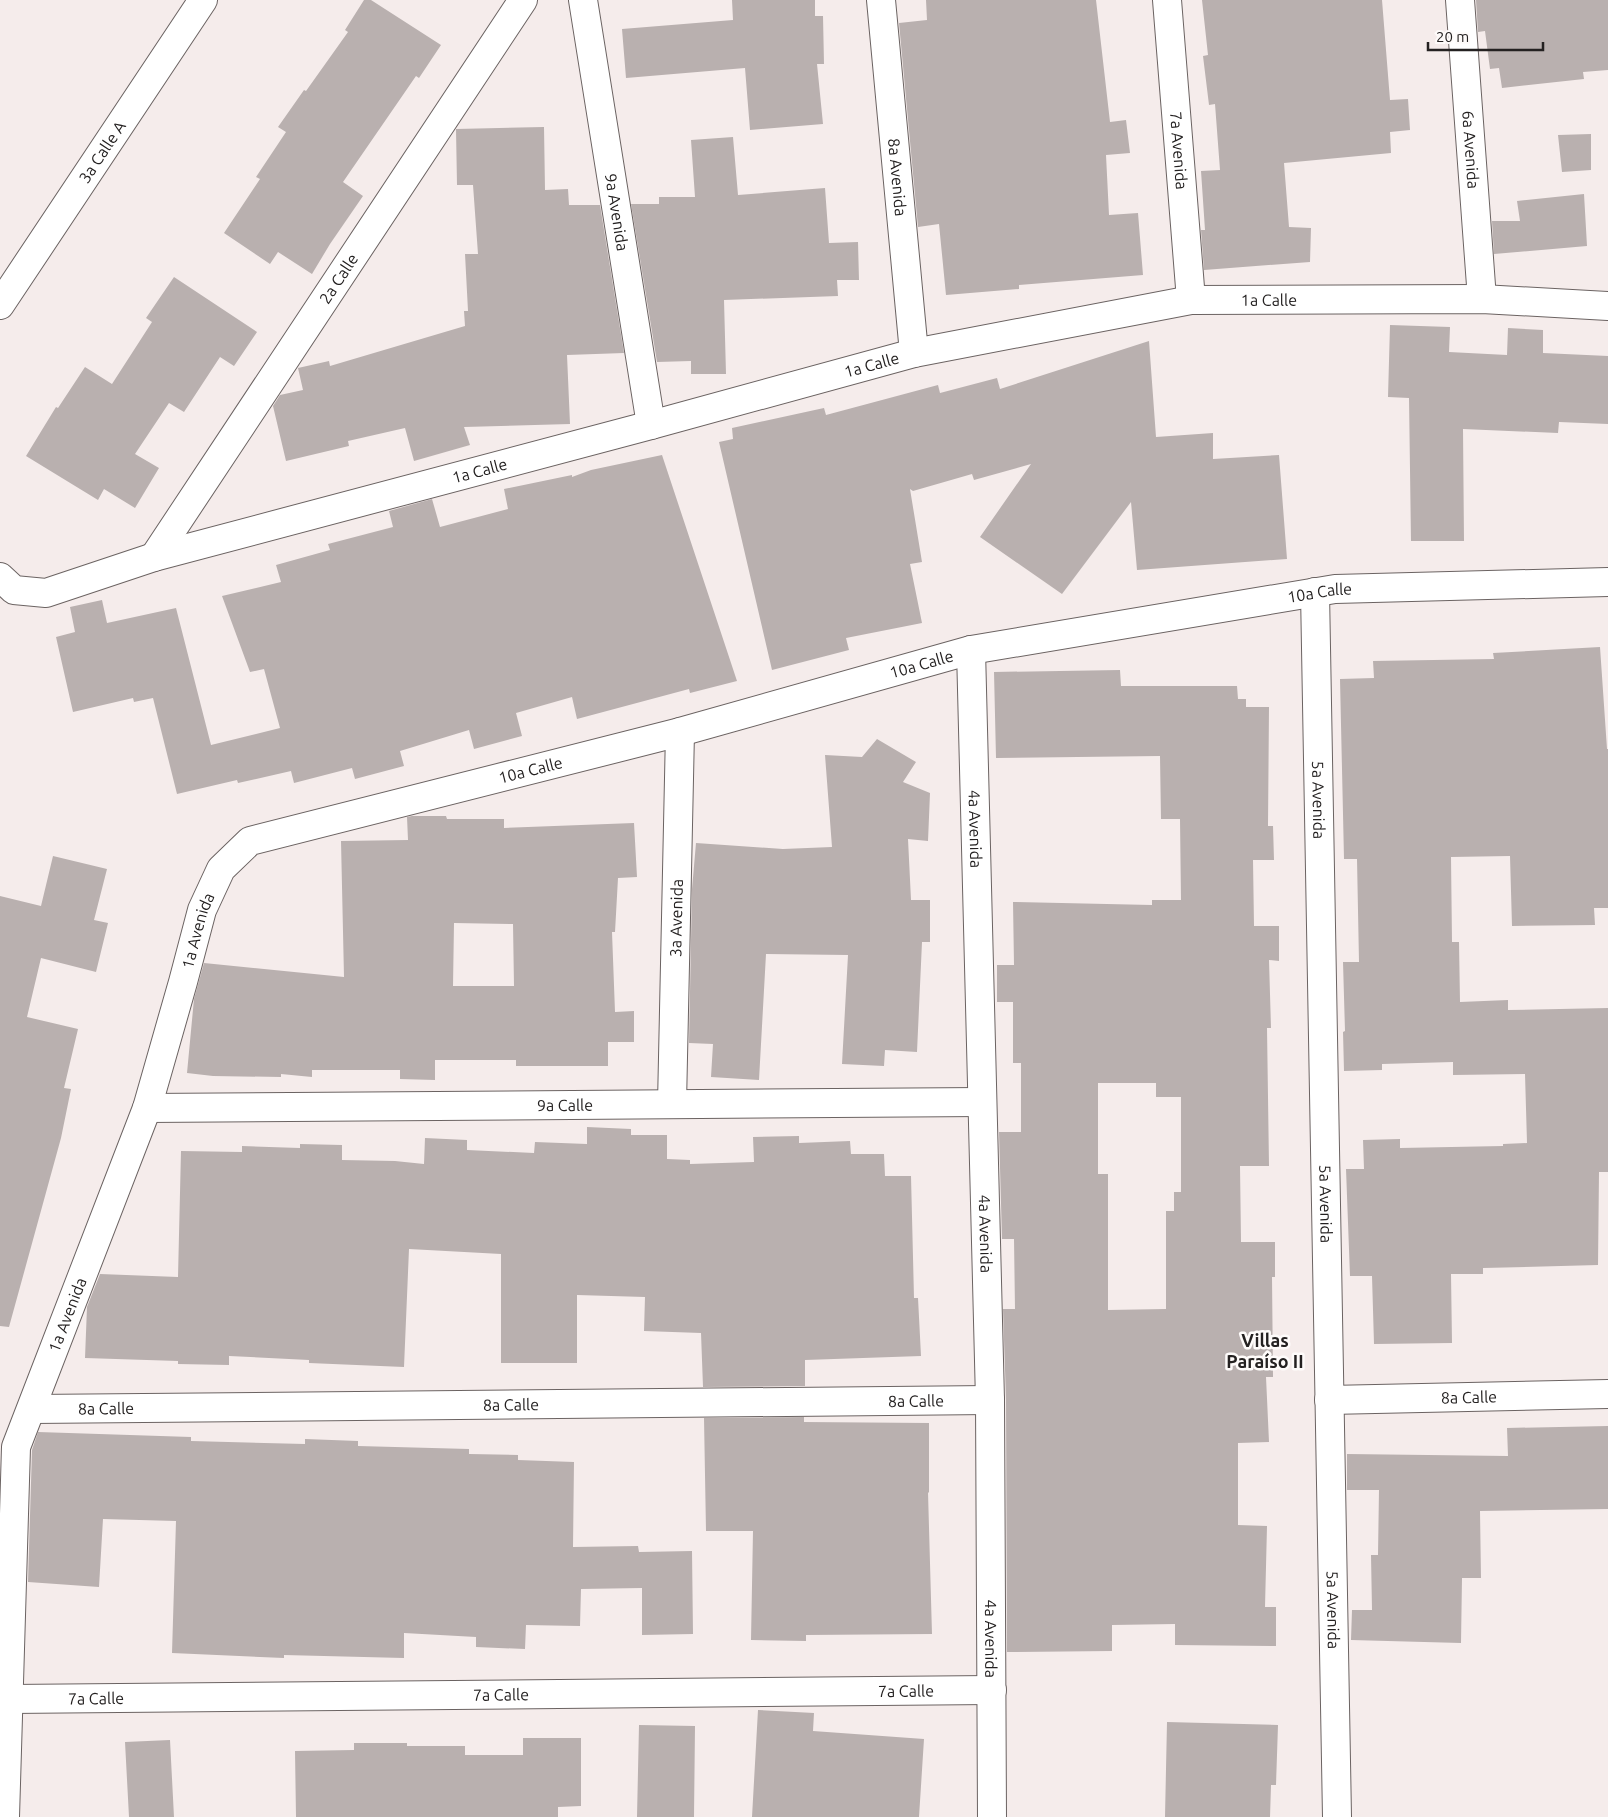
<svg xmlns="http://www.w3.org/2000/svg" width="1608" height="1817" viewBox="0 0 1608 1817" font-family="Ubuntu,sans-serif">
<rect width="100%" height="100%" fill="#f5eceb"/>
<path fill="#b9b0af" fill-rule="evenodd" d="M 364,0 L 371,0 L 441,45 L 419,78 L 416,76 L 343,182 L 363,196 L 330,244 L 312,274 L 278,252 L 270,264 L 224,233 L 260,179 L 256,177 L 286,132 L 278,127 L 304,90 L 306,91 L 348,32 L 345,30 Z
M 732,0 L 815,0 L 815,16 L 823,16 L 824,64 L 817,64 L 823,124 L 750,130 L 745,68 L 626,78 L 622,29 L 733,20 Z
M 926,0 L 1096,0 L 1110,122 L 1126,120 L 1130,153 L 1106,155 L 1109,215 L 1138,213 L 1143,275 L 1019,285 L 1019,289 L 946,295 L 939,224 L 918,227 L 899,23 L 927,20 Z
M 1202,0 L 1382,0 L 1390,100 L 1408,99 L 1410,130 L 1390,132 L 1391,153 L 1284,163 L 1289,227 L 1311,228 L 1310,262 L 1204,270 L 1201,230 L 1205,230 L 1201,171 L 1220,170 L 1215,104 L 1209,105 L 1203,56 L 1208,55 Z
M 1476,0 L 1608,0 L 1608,70 L 1583,72 L 1584,79 L 1502,88 L 1499,68 L 1490,69 L 1485,31 L 1478,32 Z
M 544,127 L 545,190 L 568,189 L 569,205 L 600,205 L 624,353 L 567,355 L 570,424 L 464,427 L 470,445 L 414,461 L 405,428 L 348,441 L 349,446 L 286,461 L 273,406 L 280,395 L 303,390 L 298,368 L 329,361 L 330,366 L 465,326 L 464,311 L 468,311 L 465,254 L 478,254 L 473,185 L 457,185 L 456,129 Z
M 1591,134 L 1591,170 L 1562,172 L 1558,135 Z
M 733,137 L 738,195 L 825,188 L 829,243 L 858,242 L 859,280 L 837,280 L 838,296 L 724,300 L 726,374 L 691,374 L 691,361 L 657,362 L 631,204 L 659,204 L 659,197 L 695,197 L 691,140 Z
M 1584,194 L 1587,246 L 1494,254 L 1492,221 L 1520,221 L 1517,201 Z
M 174,277 L 257,332 L 234,366 L 220,357 L 184,412 L 169,403 L 135,454 L 159,468 L 135,508 L 104,489 L 98,500 L 26,456 L 56,407 L 58,408 L 85,367 L 112,384 L 152,322 L 146,318 Z
M 1390,325 L 1450,327 L 1449,352 L 1507,355 L 1508,328 L 1543,330 L 1543,353 L 1608,356 L 1608,424 L 1559,422 L 1558,433 L 1463,429 L 1464,541 L 1411,541 L 1409,398 L 1388,397 Z
M 1149,341 L 1156,437 L 1213,433 L 1213,459 L 1279,455 L 1287,559 L 1137,570 L 1131,502 L 1062,594 L 980,537 L 1031,464 L 974,480 L 972,474 L 913,491 L 910,489 L 922,562 L 910,564 L 922,623 L 846,638 L 849,650 L 772,670 L 719,442 L 733,439 L 732,428 L 824,408 L 826,415 L 938,385 L 940,393 L 997,378 L 1000,389 Z
M 662,455 L 737,681 L 690,693 L 689,689 L 577,719 L 572,697 L 516,713 L 522,736 L 474,749 L 469,730 L 400,751 L 404,766 L 355,779 L 352,768 L 294,783 L 291,771 L 238,783 L 237,780 L 177,794 L 153,698 L 134,702 L 133,698 L 73,712 L 56,637 L 75,632 L 70,607 L 102,600 L 107,623 L 176,608 L 211,745 L 280,728 L 264,669 L 250,672 L 222,596 L 281,582 L 276,565 L 330,550 L 328,544 L 393,527 L 389,511 L 432,499 L 440,527 L 508,509 L 504,489 L 572,475 L 572,477 L 591,470 Z
M 1600,647 L 1607,749 L 1608,749 L 1608,908 L 1594,908 L 1595,925 L 1512,926 L 1510,856 L 1451,857 L 1452,942 L 1459,942 L 1460,1002 L 1508,1000 L 1508,1010 L 1608,1008 L 1608,1172 L 1599,1172 L 1598,1265 L 1483,1268 L 1483,1274 L 1451,1274 L 1452,1343 L 1374,1344 L 1372,1276 L 1350,1276 L 1346,1169 L 1364,1169 L 1363,1140 L 1400,1139 L 1400,1148 L 1503,1146 L 1503,1144 L 1527,1143 L 1525,1074 L 1453,1075 L 1453,1062 L 1382,1064 L 1382,1070 L 1344,1071 L 1343,1032 L 1345,1031 L 1343,962 L 1359,962 L 1357,859 L 1344,859 L 1340,679 L 1374,678 L 1373,661 L 1494,659 L 1493,653 Z
M 1120,670 L 1121,686 L 1237,686 L 1238,699 L 1246,699 L 1246,707 L 1269,707 L 1268,826 L 1273,826 L 1274,860 L 1253,860 L 1254,926 L 1279,926 L 1279,961 L 1269,960 L 1271,1028 L 1267,1028 L 1269,1166 L 1240,1166 L 1241,1242 L 1275,1242 L 1275,1277 L 1272,1277 L 1273,1377 L 1266,1377 L 1269,1442 L 1238,1443 L 1238,1525 L 1267,1526 L 1265,1607 L 1276,1607 L 1276,1646 L 1175,1645 L 1175,1624 L 1112,1625 L 1112,1651 L 1007,1652 L 1006,1400 L 1003,1309 L 1015,1309 L 1014,1239 L 1002,1239 L 999,1132 L 1021,1132 L 1021,1063 L 1013,1063 L 1013,1002 L 997,1002 L 997,965 L 1014,965 L 1013,902 L 1152,905 L 1152,900 L 1181,900 L 1180,819 L 1161,819 L 1160,756 L 996,758 L 994,672 ZM 1098,1083 L 1156,1083 L 1156,1097 L 1181,1097 L 1181,1192 L 1174,1192 L 1174,1211 L 1166,1211 L 1166,1309 L 1108,1310 L 1108,1174 L 1098,1174 Z
M 877,739 L 916,762 L 903,782 L 930,793 L 928,841 L 908,839 L 911,900 L 930,900 L 930,942 L 922,942 L 917,1052 L 885,1050 L 884,1066 L 842,1064 L 848,955 L 766,954 L 759,1080 L 711,1077 L 713,1044 L 689,1043 L 692,889 L 696,843 L 783,849 L 832,847 L 825,755 L 862,757 Z
M 412,816 L 446,816 L 447,819 L 504,819 L 504,828 L 634,823 L 637,877 L 618,878 L 615,932 L 612,932 L 615,1012 L 634,1011 L 634,1042 L 608,1042 L 608,1066 L 516,1066 L 516,1060 L 435,1060 L 435,1080 L 400,1079 L 400,1070 L 312,1070 L 312,1077 L 281,1074 L 281,1077 L 213,1076 L 187,1073 L 194,999 L 204,963 L 344,977 L 341,841 L 408,840 L 407,817 ZM 454,923 L 513,924 L 514,986 L 453,986 Z
M 53,856 L 107,869 L 94,920 L 108,923 L 96,972 L 41,958 L 27,1017 L 78,1029 L 64,1088 L 71,1089 L 61,1138 L 9,1327 L 0,1326 L 0,896 L 41,906 Z
M 587,1127 L 631,1129 L 631,1135 L 667,1135 L 667,1159 L 690,1160 L 690,1164 L 754,1162 L 753,1137 L 799,1136 L 799,1143 L 850,1141 L 851,1154 L 884,1154 L 885,1176 L 911,1176 L 914,1298 L 918,1298 L 921,1356 L 805,1360 L 805,1386 L 703,1387 L 701,1333 L 644,1331 L 645,1297 L 577,1295 L 577,1363 L 501,1363 L 501,1254 L 409,1249 L 404,1367 L 309,1363 L 309,1360 L 229,1356 L 229,1365 L 178,1364 L 178,1361 L 85,1358 L 87,1307 L 100,1274 L 178,1277 L 181,1151 L 242,1152 L 242,1146 L 300,1148 L 300,1144 L 342,1145 L 342,1160 L 395,1161 L 424,1164 L 425,1138 L 467,1140 L 467,1150 L 534,1153 L 535,1142 L 587,1144 Z
M 804,1417 L 804,1422 L 929,1423 L 929,1493 L 928,1492 L 932,1634 L 806,1635 L 806,1641 L 751,1640 L 753,1531 L 706,1531 L 704,1418 Z
M 1608,1426 L 1608,1509 L 1480,1511 L 1481,1578 L 1462,1578 L 1461,1643 L 1351,1640 L 1352,1610 L 1372,1610 L 1371,1555 L 1378,1555 L 1379,1490 L 1347,1490 L 1347,1454 L 1508,1456 L 1507,1428 Z
M 38,1432 L 191,1437 L 191,1441 L 305,1444 L 305,1439 L 358,1441 L 358,1446 L 469,1449 L 469,1454 L 518,1455 L 518,1460 L 574,1462 L 573,1547 L 638,1546 L 639,1552 L 692,1551 L 693,1634 L 642,1635 L 642,1588 L 581,1589 L 580,1626 L 526,1625 L 525,1649 L 476,1647 L 476,1637 L 404,1633 L 404,1658 L 284,1655 L 284,1658 L 172,1653 L 176,1521 L 103,1519 L 99,1587 L 28,1582 L 32,1450 Z
M 758,1710 L 814,1713 L 813,1731 L 924,1739 L 919,1817 L 752,1817 Z
M 1167,1722 L 1278,1725 L 1276,1785 L 1271,1785 L 1270,1817 L 1165,1817 Z
M 639,1725 L 695,1726 L 694,1817 L 637,1817 Z
M 523,1738 L 581,1738 L 581,1806 L 558,1807 L 558,1817 L 296,1817 L 295,1751 L 354,1750 L 354,1743 L 407,1743 L 407,1746 L 465,1746 L 465,1755 L 523,1755 Z
M 170,1740 L 174,1817 L 129,1817 L 125,1742 Z"/>
<g fill="none" stroke-linecap="round" stroke-linejoin="round">
<g stroke="#6b6362" stroke-width="30">
<g id="street">
<path id="s1" d="M 583,0 L 651,425"/>
<path id="s2" d="M 881,0 L 914,353"/>
<path id="s3" d="M 1167,0 L 1191,300"/>
<path id="s4" d="M 1460,0 L 1482,299"/>
<path id="s5" d="M 0,305 L 203,0"/>
<path id="s6" d="M 154,557 L 523,0"/>
<path id="s7" d="M 0,577 L 14,590 L 46,593 L 154,557 L 651,425 L 914,353 L 1191,300 L 1482,299 L 1608,306"/>
<path id="s8" d="M 1315,592 L 1337,1817"/>
<path id="s9" d="M 971,650 L 990,1400 L 992,1817"/>
<path id="s10" d="M 672,1104 L 680,732"/>
<path id="s11" d="M 147,1108 L 982,1102"/>
<path id="s12" d="M 1329,1400 L 1608,1394"/>
<path id="s13" d="M 32,1409 L 990,1400"/>
<path id="s14" d="M 10,1699 L 992,1690"/>
<path id="s15" d="M 5,1817 L 16,1447 L 147,1108 L 183,982 L 202,910 L 221,869 L 250,841 L 680,732 L 971,650 L 1335,589 L 1608,582"/>
</g>
</g>
<use href="#street" stroke="#fff" stroke-width="28"/>
</g>
<g text-anchor="middle" stroke-width="5" stroke-linejoin="round" paint-order="stroke">
<g font-size="16" fill="#242121" stroke="#fefbfa">
<text dy="6" stroke="none"><textPath href="#s4" startOffset="150">6a Avenida</textPath></text>
<text dy="6" stroke="none"><textPath href="#s3" startOffset="151">7a Avenida</textPath></text>
<text dy="6" stroke="none"><textPath href="#s5" startOffset="184">3a Calle A</textPath></text>
<text dy="6" stroke="none"><textPath href="#s2" startOffset="178">8a Avenida</textPath></text>
<text dy="6" stroke="none"><textPath href="#s1" startOffset="215">9a Avenida</textPath></text>
<text dy="6" stroke="none"><textPath href="#s6" startOffset="334">2a Calle</textPath></text>
<text dy="6" stroke="none"><textPath href="#s7" startOffset="1312">1a Calle</textPath></text>
<text dy="6" stroke="none"><textPath href="#s7" startOffset="908">1a Calle</textPath></text>
<text dy="6" stroke="none"><textPath href="#s7" startOffset="502">1a Calle</textPath></text>
<text dy="6" stroke="none"><textPath href="#s15" startOffset="2124">10a Calle</textPath></text>
<text dy="6" stroke="none"><textPath href="#s15" startOffset="1719">10a Calle</textPath></text>
<text dy="6" stroke="none"><textPath href="#s15" startOffset="1314">10a Calle</textPath></text>
<text dy="6" stroke="none"><textPath href="#s8" startOffset="208">5a Avenida</textPath></text>
<text dy="6" stroke="none"><textPath href="#s9" startOffset="179">4a Avenida</textPath></text>
<text dy="6" stroke="none"><textPath href="#s10" startOffset="186">3a Avenida</textPath></text>
<text dy="6" stroke="none"><textPath href="#s15" startOffset="918">1a Avenida</textPath></text>
<text dy="6" stroke="none"><textPath href="#s11" startOffset="418">9a Calle</textPath></text>
<text dy="6" stroke="none"><textPath href="#s8" startOffset="612">5a Avenida</textPath></text>
<text dy="6" stroke="none"><textPath href="#s9" startOffset="584">4a Avenida</textPath></text>
<text dy="6" stroke="none"><textPath href="#s15" startOffset="512">1a Avenida</textPath></text>
<text dy="6" stroke="none"><textPath href="#s12" startOffset="140">8a Calle</textPath></text>
<text dy="6" stroke="none"><textPath href="#s13" startOffset="884">8a Calle</textPath></text>
<text dy="6" stroke="none"><textPath href="#s13" startOffset="479">8a Calle</textPath></text>
<text dy="6" stroke="none"><textPath href="#s13" startOffset="74">8a Calle</textPath></text>
<text dy="6" stroke="none"><textPath href="#s8" startOffset="1018">5a Avenida</textPath></text>
<text dy="6" stroke="none"><textPath href="#s9" startOffset="989">4a Avenida</textPath></text>
<text dy="6" stroke="none"><textPath href="#s14" startOffset="896">7a Calle</textPath></text>
<text dy="6" stroke="none"><textPath href="#s14" startOffset="491">7a Calle</textPath></text>
<text dy="6" stroke="none"><textPath href="#s14" startOffset="86">7a Calle</textPath></text>
</g>
<g font-size="18" font-weight="bold" fill="#242121" stroke="#fefbfa">
<text x="1265" y="1347">Villas<tspan x="1265" dy="21">Paraíso II</tspan></text>
</g>
</g>
<path d="M1428 42v8h115v-8" fill="none" stroke="#242121" stroke-width="2.5"/>
<text x="1436" y="42" font-size="15" fill="#242121" stroke="#fefbfa" stroke-width="4" paint-order="stroke">20 m</text>
</svg>
